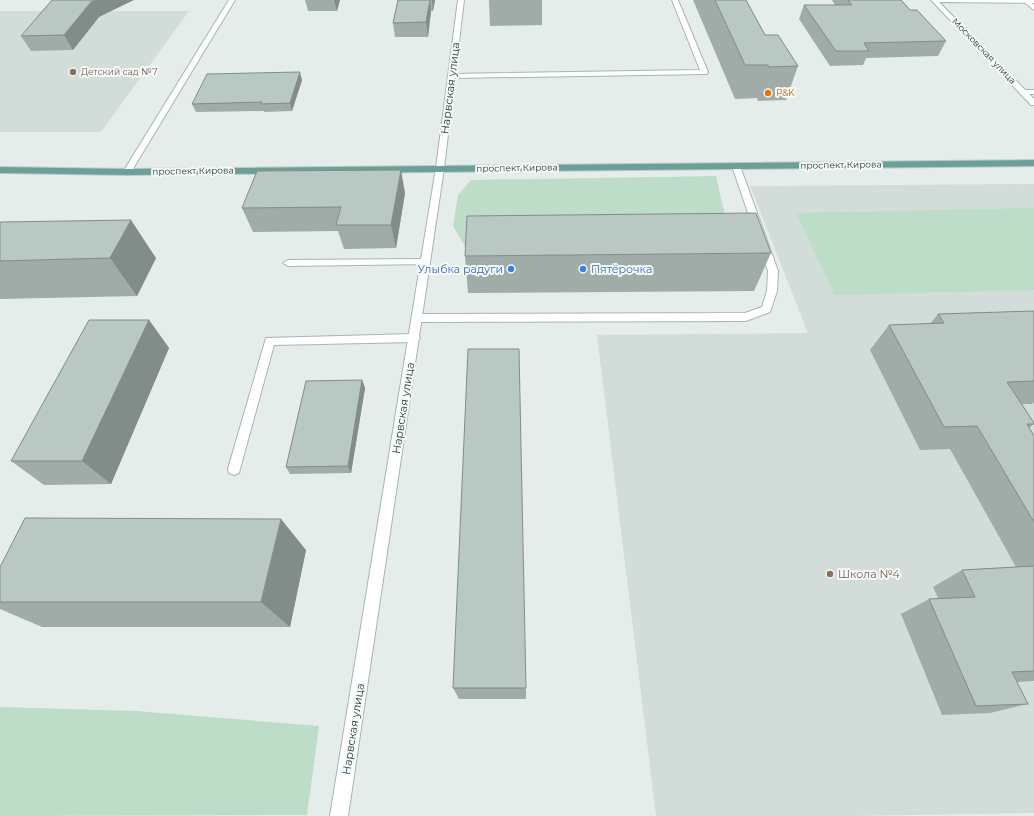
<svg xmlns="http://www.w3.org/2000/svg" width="1034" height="816" viewBox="0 0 1034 816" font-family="Montserrat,sans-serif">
<rect width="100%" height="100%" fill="#e4edea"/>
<path fill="#d2ddd9" d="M 0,11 L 189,11 L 101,132 L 0,132 Z
M 1034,184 L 1034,813 L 853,816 L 656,816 L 597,335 L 808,333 L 750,186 Z"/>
<path fill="#beddc8" d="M 716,176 L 727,224 L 466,248 L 453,226 L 458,195 L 471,180 Z
M 1034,208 L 1034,290 L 835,295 L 796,213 Z
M 0,707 L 136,711 L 319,726 L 307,815 L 0,816 Z"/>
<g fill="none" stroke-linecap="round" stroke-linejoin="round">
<g stroke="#a7b5b1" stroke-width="2">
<path id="service" d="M 229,0 L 235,0 L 131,172 L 127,175 L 124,174 L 123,172 Z
M 672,0 L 678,0 L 708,72 L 707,74 L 453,78 L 449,76 L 453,74 L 700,70 Z
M 1024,0 L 1029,0 L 1034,5 L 1034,10 L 1024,2 Z
M 1021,90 L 1034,90 L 1034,94 L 1021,94 Z
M 736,163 L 740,166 L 778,271 L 777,291 L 770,312 L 746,321 L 417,322 L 413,321 L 412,318 L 413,315 L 417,314 L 745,313 L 762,307 L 767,291 L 768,271 L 732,166 Z
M 425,259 L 429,260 L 430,262 L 429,264 L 288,266 L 283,263 L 288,260 Z
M 414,334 L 418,335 L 420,338 L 418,341 L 414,342 L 274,345 L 240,469 L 239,473 L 234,475 L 229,473 L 228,469 L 266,338 Z"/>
</g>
<g stroke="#a7b5b1" stroke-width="2">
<path id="minor" d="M 458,0 L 464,0 L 444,168 L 348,816 L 330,816 L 436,168 Z
M 931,0 L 1034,0 L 1034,3 L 939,2 L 1034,99 L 1034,105 L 1031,105 Z"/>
</g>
<g stroke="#c2c9c8" stroke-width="2">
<path id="primary" d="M 1034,160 L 1034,166 L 127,175 L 0,173 L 0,167 L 127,169 Z"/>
</g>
<use href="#service" fill="#fff" fill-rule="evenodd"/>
<use href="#minor" fill="#fff" fill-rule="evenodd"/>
<use href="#primary" fill="#6aa196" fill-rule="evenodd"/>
</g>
<path fill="#9faca8" d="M 305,0 L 340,0 L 337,11 L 308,11 Z
M 398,0 L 435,0 L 433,11 L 431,11 L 428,37 L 395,37 L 393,23 Z
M 489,0 L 542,0 L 542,25 L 490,26 Z
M 693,0 L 746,0 L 765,35 L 798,66 L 786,100 L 758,101 L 757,98 L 735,99 Z
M 832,0 L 901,0 L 910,10 L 946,41 L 938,56 L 866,58 L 863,65 L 830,66 L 799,19 L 804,5 L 835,5 Z
M 99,17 L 73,50 L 31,51 L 21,36 Z
M 302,80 L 292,111 L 264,112 L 264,111 L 196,112 L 192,104 Z
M 405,193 L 396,248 L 344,249 L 338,231 L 253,232 L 242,208 Z
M 0,222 L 156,258 L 137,296 L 0,299 Z
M 771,253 L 754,291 L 468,293 L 465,256 Z
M 1034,311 L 1034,402 L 1032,404 L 1022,404 L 1034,423 L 1034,424 L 1029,428 L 1034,436 L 1034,681 L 1017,682 L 1028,704 L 990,713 L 942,715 L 901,614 L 929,599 L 938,598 L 933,587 L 962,570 L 1016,567 L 950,449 L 920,450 L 870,350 L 889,325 L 930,324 L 938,314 Z
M 149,320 L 169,348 L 111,484 L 44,485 L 11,461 Z
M 362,380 L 365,388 L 351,473 L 290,474 L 286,467 Z
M 306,550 L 290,627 L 42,627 L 0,609 L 0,567 Z
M 453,688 L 526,688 L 526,699 L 459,699 Z"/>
<path fill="#828c88" d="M 96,0 L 134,0 L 99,17 L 73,50 L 64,35 L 91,2 Z
M 334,0 L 340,0 L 337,11 Z
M 430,0 L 431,11 L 428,37 L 426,22 Z
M 432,0 L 435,0 L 433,11 Z
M 300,72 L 302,80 L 292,111 L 290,103 Z
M 401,170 L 405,193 L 396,248 L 391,225 Z
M 131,220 L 156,258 L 137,296 L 110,258 Z
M 149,320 L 169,348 L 111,484 L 82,461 Z
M 362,380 L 365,388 L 351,473 L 348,466 Z
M 281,519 L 306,550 L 290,627 L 261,602 Z"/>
<path fill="#b9c8c3" stroke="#828c88" d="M 52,0 L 96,0 L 91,2 L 64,35 L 21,36 Z
M 398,0 L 430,0 L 426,22 L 393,23 Z
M 715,0 L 746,0 L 765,35 L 778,35 L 798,66 L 769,67 L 768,65 L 745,65 Z
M 848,0 L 901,0 L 910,10 L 917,10 L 946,41 L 864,43 L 869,51 L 836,51 L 804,5 L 852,5 Z
M 300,72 L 290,103 L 261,104 L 262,102 L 192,104 L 207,74 Z
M 401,170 L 391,225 L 336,225 L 341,207 L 242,208 L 257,171 Z
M 756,213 L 771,253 L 465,256 L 467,216 Z
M 131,220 L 110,258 L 0,261 L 0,222 Z
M 1034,311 L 1034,381 L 1007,382 L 1034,423 L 1034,424 L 1027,424 L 1034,436 L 1034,522 L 977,426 L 944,427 L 889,325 L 944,323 L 938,314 Z
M 89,320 L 149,320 L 82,461 L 11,461 Z
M 468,349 L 519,349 L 526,688 L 453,688 Z
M 362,380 L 348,466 L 286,467 L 306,381 Z
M 25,518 L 281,519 L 261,602 L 0,602 L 0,567 Z
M 1034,566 L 1034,671 L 1012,672 L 1028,704 L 976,706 L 929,599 L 975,597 L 962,570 Z"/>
<g fill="#8d6e63" stroke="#f5f9f7" stroke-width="1.5">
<circle cx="73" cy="72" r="4"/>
<circle cx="830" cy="574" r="4"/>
</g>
<circle fill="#e8710a" stroke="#f5f9f7" stroke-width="1.5" cx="768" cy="93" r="4"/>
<g fill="#3f7fe0" stroke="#f5f9f7" stroke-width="1.5">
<circle cx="511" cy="269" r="4"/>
<circle cx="583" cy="269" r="4"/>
</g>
<g text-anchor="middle" stroke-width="4" stroke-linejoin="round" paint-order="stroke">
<g font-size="9" fill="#243e39" stroke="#f5f9f7">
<text transform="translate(984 51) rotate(46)" y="3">Московская улица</text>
<text transform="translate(841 165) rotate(-1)" y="3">проспект Кирова</text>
<text transform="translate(517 168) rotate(-1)" y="3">проспект Кирова</text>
<text transform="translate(193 171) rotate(-1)" y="3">проспект Кирова</text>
</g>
<g font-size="9" fill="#785e54" stroke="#f5f9f7" text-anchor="start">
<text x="81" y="75">Детский сад №7</text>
</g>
<g font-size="9" fill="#c56008" stroke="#f5f9f7" text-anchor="start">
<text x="776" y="96">P&amp;K</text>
</g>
<g font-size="11" fill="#243e39" stroke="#f5f9f7">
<text transform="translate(450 88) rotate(-83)" y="4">Нарвская улица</text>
<text transform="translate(403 408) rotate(-81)" y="4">Нарвская улица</text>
<text transform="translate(353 729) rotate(-81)" y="4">Нарвская улица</text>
</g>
<g font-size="11" fill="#366cbe" stroke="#f5f9f7" text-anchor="end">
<text x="503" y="273">Улыбка радуги</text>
<text x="591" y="273" text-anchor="start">Пятёрочка</text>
</g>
<g font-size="11" fill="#785e54" stroke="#f5f9f7" text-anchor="start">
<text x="838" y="578">Школа №4</text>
</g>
</g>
</svg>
